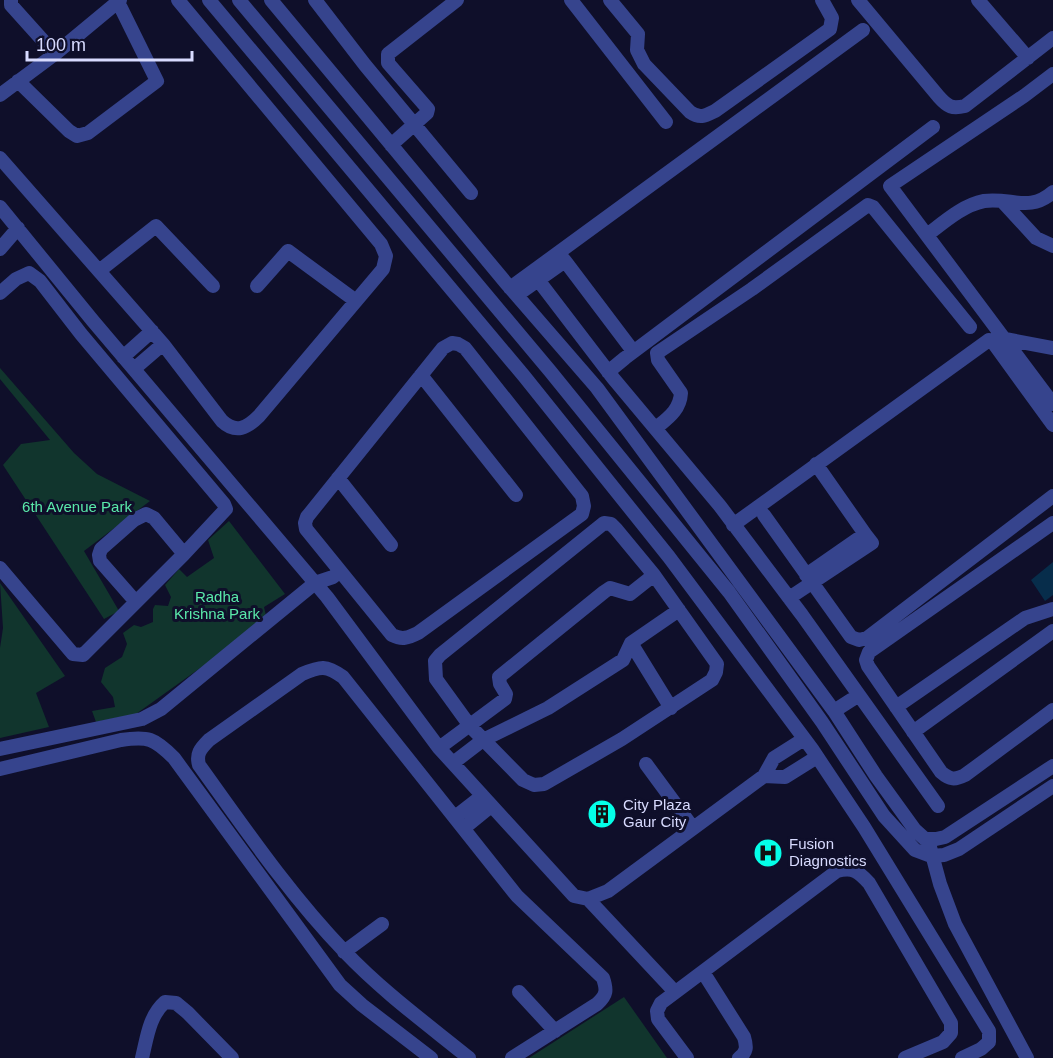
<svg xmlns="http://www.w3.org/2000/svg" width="1053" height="1058" viewBox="0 0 1053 1058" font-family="Helvetica,sans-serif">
<rect width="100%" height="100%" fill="#0f0f2a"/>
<path fill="#11352d" d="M 0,368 L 74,453 L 97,474 L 150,501 L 84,551 L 119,611 L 104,619 L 3,465 L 21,444 L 50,440 L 0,379 Z
M 229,521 L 285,594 L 264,607 L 267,620 L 136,714 L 96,722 L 92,711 L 115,707 L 113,697 L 101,682 L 105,668 L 122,657 L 127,644 L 123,633 L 134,625 L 141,627 L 153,622 L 153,609 L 155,605 L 168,606 L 171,597 L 165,585 L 179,569 L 187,577 L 214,558 L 208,540 Z
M 0,583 L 65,676 L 36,693 L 49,727 L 0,738 L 0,648 L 3,628 Z
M 624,997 L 667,1058 L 529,1058 Z"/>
<path fill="#072d4b" d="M 1053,562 L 1053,595 L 1045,601 L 1031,580 Z"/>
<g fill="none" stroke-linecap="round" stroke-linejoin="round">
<path stroke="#36448d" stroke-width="14" d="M 11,0 L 11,5 L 55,54
M 209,0 L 524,376 L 669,557 L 812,749 L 864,827 L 989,1031 L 989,1042 L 981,1049 L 962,1058
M 239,0 L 550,371 L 729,592 L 822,722 L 884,816 L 915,850 L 931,856 L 944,855 L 959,849 L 1053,786
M 271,0 L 506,283 L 597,388 L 834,711 L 876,776 L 915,830 L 925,839 L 936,839 L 945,837 L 1053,766
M 315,0 L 365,65 L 471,193
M 571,0 L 666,122
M 610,0 L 638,34 L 637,50 L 644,64 L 690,112 C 700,119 705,116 715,111 L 830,29 L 832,18 L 822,0
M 858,0 L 939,97 C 948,107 952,109 965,106 L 1053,38
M 978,0 L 1028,58
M 1053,74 L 1024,96 L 890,186 L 1053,404
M 18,81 L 69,131 L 77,136 L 88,133 L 157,81 L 118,2
M 0,95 L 55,54 L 120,0
M 391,145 L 427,113 L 428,109 L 388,63 L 388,54 L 457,0
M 0,158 L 163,344 L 222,421 C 236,434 247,428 259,416 L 383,269 L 386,256 L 381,244 L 178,0
M 1002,201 L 1036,238 L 1053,246
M 0,207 L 93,321 L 327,597 L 439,748 L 574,896 L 588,899 L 608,891 L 764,776 L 774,758 L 804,739
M 927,235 C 944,222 963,205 984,201 C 1011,197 1029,213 1053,192
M 0,249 L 18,228
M 565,261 L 633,351
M 99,271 L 156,226 L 213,286
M 532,272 L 613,378 L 720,506 L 802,615 L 938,806
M 257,286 L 288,251 L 356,301
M 510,288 L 863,30
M 0,293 L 16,279 L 29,273 L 40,281 L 81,334 L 224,504 L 226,509 L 184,554 L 83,655 L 73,654 L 0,568
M 517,295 L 565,261 L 559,254
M 1005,339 L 1053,348
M 452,343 L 458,344 L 465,348 L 582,496 L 584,506 L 582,514 L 418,633 C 408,638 402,640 392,635 L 306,529 L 305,523 L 307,517 L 443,348 Z
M 123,357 L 152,331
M 134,369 L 163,344
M 608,372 L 625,358 L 933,127
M 421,375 L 516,495
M 656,428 C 668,418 680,410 681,393 L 658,360 L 657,353 L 752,289 L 868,205 L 873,207 L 970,327
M 816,464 L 865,534
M 338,478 L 391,545
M 764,515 L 851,637 L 859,640 L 867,638 L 1053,496
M 604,523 L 611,524 L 616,529 L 654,575 L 717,664 L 716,672 L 712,680 L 622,739 L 544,784 L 534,785 L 523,780 L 470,726 L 436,679 L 435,661 L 440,655 Z
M 1053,523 L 869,652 L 866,660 L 868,666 L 941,772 C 950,780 955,780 965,775 L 1053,710
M 733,525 L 989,340 L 992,341 L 1053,425
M 789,598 L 872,543 L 865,534 L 806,575
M 136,602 L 100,561 L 99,555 L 101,549 L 134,520 L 146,514 L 154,518 L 184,554
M 631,643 L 671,708
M 896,707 L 1025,618 L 1053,609
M 834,711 L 859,695
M 913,732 L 1053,631
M 439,748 L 505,699 L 506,694 L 500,684 L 499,677 L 604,592 L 610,588 L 630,594 L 654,575
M 0,749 L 142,719 L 161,709 L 315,583 L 333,577 L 340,571
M 453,763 L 483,740 L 548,708 L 623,660 L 631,643 L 679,610
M 646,764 L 693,828
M 0,769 L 121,740 C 148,736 154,738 174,758 L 340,985 L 362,1005 L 431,1058
M 764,776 L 785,777 L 817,757
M 455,817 L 482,796
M 464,828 L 491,806
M 930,847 L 940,884 L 955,924 L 1027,1058
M 588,899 L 675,992
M 344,952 L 382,924
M 703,972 L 744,1037 C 747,1047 747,1052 739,1058
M 519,992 L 555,1031
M 142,1058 C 147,1038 149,1016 165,1002 L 176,1003 L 188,1013 L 232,1058
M 469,1058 C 427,1024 382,991 345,952 C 290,895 245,829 199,765 C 196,754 200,749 209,740 L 302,674 C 321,666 326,665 343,677 L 517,896 L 603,978 C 607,990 607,995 597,1004 L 512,1058
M 687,1058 L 658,1019 L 657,1011 L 661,1003 L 837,871 C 853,867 858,871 869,883 L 951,1023 L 951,1033 L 943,1042 L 905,1058"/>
</g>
<defs>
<g id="building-disc" transform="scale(1.5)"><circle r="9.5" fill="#04ffe8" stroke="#0f0f2a"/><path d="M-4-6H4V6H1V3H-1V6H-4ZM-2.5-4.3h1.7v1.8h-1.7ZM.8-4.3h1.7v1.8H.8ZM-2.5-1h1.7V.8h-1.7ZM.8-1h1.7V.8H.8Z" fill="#111"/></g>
<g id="hospital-disc" transform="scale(1.5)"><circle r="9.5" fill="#04ffe8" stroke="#0f0f2a"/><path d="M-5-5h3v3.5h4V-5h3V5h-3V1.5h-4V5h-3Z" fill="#111"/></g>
</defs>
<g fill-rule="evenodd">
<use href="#building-disc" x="602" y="814"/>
<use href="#hospital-disc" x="768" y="853"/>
</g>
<g text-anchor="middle" stroke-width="6" stroke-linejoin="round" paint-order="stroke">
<g font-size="15" fill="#5ae9aa" stroke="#0f0f2a">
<text x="77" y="512">6th Avenue Park</text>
<text x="217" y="602">Radha<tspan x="217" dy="17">Krishna Park</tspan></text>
</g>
<g font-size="15" fill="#d8dbff" stroke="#0f0f2a" text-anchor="start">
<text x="623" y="810">City Plaza<tspan x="623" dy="17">Gaur City</tspan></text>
<text x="789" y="849">Fusion<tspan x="789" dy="17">Diagnostics</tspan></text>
</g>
</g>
<path d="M27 51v9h165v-9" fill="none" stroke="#d8dbff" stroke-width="3"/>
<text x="36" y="51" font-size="18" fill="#d8dbff" stroke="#0f0f2a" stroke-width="4.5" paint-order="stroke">100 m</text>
</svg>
